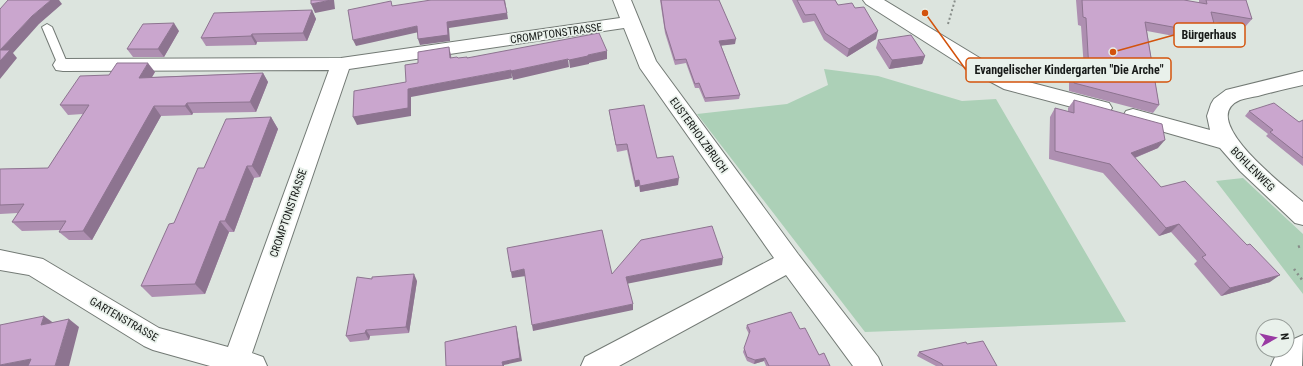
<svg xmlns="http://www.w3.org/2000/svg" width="1303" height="366" viewBox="0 0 1303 366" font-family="'Roboto Condensed',sans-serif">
<rect width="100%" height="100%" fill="#dce4de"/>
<path fill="#acd0b7" d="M 824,69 L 878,76 L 962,101 L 996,99 L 1126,322 L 865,332 L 697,114 L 787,104 L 828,85 Z
M 1243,178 L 1303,234 L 1303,294 L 1216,181 Z"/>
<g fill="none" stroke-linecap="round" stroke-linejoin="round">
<g stroke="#737a75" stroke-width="2">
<path id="lane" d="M 47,24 L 52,27 L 68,65 L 67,67 L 59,67 L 58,65 L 42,27 Z"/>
</g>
<g stroke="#737a75" stroke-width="2">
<path id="street" d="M 613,0 L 631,0 L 656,61 L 798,254 L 878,357 L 882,366 L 853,366 L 786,275 L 619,366 L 581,366 L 585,357 L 774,258 L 640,68 L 624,28 L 349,69 L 252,353 L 263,357 L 267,366 L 210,366 L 153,350 L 144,346 L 29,275 L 0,270 L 0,250 L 43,259 L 159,328 L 228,347 L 329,70 L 63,71 L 56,70 L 53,65 L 56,60 L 63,59 L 341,58 L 620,18 Z
M 863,0 L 884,0 L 988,63 L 1017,79 L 1109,103 L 1112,108 L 1109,113 L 1102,115 L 1004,89 L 974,73 L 866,4 Z
M 1303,71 L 1303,85 C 1288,88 1273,92 1258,96 C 1252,97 1246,98 1240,100 C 1195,119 1287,188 1303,202 L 1303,225 L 1295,223 L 1240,171 L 1220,148 L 1126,121 L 1123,116 L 1126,111 L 1133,109 L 1210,130 L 1207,116 L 1211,104 L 1214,99 L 1226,90 Z
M 1303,335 L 1302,366 L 1271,366 L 1275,357 L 1282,350 L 1287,350 L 1287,345 L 1294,339 Z"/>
</g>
<path stroke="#878d89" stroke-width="2" stroke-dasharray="2 2.5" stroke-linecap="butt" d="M 948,24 L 955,0"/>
<path stroke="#878d89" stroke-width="2.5" stroke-dasharray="2 3.5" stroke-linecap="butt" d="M 1298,247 L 1303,245
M 1294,269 L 1303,281"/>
<use href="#lane" fill="#fff" fill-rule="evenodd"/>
<use href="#street" fill="#fff" fill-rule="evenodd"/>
</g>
<path fill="#ae8fb1" d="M 660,0 L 719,0 L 735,44 L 721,45 L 740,95 L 739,99 L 705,102 L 699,88 L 695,88 L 686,63 L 675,65 L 665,33 Z
M 792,0 L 835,0 L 838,5 L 855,8 L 876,39 L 847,57 L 824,40 L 814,21 L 803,23 Z
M 1076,0 L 1184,0 L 1199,3 L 1199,0 L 1246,0 L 1252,19 L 1245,27 L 1214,22 L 1217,35 L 1211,43 L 1147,31 L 1159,105 L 1153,113 L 1069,91 L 1069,75 L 1074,67 L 1084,69 L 1081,26 L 1078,25 Z
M 312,10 L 316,19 L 307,41 L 257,42 L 256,45 L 206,46 L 201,38 Z
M 179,31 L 164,57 L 133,57 L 127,49 Z
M 878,40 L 925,56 L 922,64 L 889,69 L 876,48 Z
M 155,72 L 152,77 L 263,73 L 268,82 L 256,112 L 193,113 L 192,115 L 161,116 L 92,240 L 69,240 L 59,232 L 60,230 L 22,231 L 12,222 L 18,213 L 0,214 L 0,169 L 48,168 L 83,114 L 68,115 L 60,105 L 109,75 Z
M 1074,100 L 1158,148 L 1135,158 L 1161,187 L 1270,282 L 1221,296 L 1194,264 L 1197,261 L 1171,232 L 1159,236 L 1103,173 L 1049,159 L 1050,117 L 1055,108 L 1068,112 L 1068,108 Z
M 609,110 L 657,158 L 678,185 L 640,192 L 639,186 L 635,187 L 627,150 L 617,152 L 610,116 Z
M 1249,111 L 1299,122 L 1303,120 L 1303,166 L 1266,136 L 1268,134 L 1245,116 Z
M 271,117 L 278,129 L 260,177 L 254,178 L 234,232 L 229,232 L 205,294 L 152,297 L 141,286 L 174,223 L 204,168 Z
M 372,279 L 417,281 L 409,333 L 370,336 L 369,340 L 350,342 L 346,336 Z
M 747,325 L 800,329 L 819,355 L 830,366 L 766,366 L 764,361 L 754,364 L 747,361 L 743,352 L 749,334 L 746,328 Z
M 967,344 L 997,366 L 936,366 L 917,356 L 919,352 Z"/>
<path fill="#8d7490" d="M 51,0 L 59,0 L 62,4 L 39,24 L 13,53 L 17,58 L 0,79 L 0,50 L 32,16 Z
M 331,0 L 334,0 L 335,9 L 315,13 L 311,4 Z
M 505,0 L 508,19 L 449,28 L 450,41 L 420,45 L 418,39 L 447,22 Z
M 312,10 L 316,19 L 307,41 L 303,33 Z
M 174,23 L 179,31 L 164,57 L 158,49 Z
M 417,26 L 419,32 L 356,46 L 353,40 Z
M 878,31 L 876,39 L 847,57 L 849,49 Z
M 252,34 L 257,42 L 256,45 L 251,36 Z
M 736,39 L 735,44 L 719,46 L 719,41 Z
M 449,47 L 451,55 L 452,66 L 450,58 Z
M 607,51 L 607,59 L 589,63 L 589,64 L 570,68 L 569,60 L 588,55 Z
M 925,56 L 922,64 L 889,69 L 892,60 Z
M 568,59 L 569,67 L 513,80 L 511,71 Z
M 148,63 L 155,72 L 146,87 L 139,78 Z
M 511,70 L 512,78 L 411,97 L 411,116 L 357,125 L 353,117 L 408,89 Z
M 263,73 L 268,82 L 256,112 L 250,102 Z
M 187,103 L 193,113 L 192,115 L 185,106 Z
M 154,106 L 161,116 L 92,240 L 83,231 Z
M 271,117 L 278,129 L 260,177 L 252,166 Z
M 1165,140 L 1158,148 L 1124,162 L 1131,153 Z
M 247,166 L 254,178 L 234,232 L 225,221 Z
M 679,178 L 678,185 L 640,192 L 640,186 Z
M 639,180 L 639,186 L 635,187 L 635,181 Z
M 220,221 L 229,232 L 205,294 L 195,284 Z
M 1179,224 L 1171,232 L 1159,236 L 1166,228 Z
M 723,258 L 722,265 L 626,284 L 626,277 Z
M 524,269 L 526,276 L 512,278 L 511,272 Z
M 414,274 L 417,281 L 409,333 L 406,327 Z
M 1280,275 L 1270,282 L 1221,296 L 1230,288 Z
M 633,304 L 633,310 L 533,331 L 532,325 Z
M 44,316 L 55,324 L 41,325 Z
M 69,319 L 79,327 L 69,366 L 55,366 Z
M 516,326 L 517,330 L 522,361 L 504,365 L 504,366 L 503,366 L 502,362 Z
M 366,330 L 370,336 L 369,340 L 365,333 Z
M 765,358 L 764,361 L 754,364 L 755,360 Z
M 31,359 L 41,366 L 0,366 L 0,365 Z"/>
<path fill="#caa6ce" stroke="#8d7490" d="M 8,0 L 51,0 L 32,16 L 0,50 L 10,50 L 0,61 L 0,9 Z
M 311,0 L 331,0 L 311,4 Z
M 431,0 L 504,0 L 507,13 L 447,22 L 448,35 L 418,39 L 417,26 L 353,40 L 348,10 L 391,1 L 392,6 Z
M 661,0 L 719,0 L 736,39 L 719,41 L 740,95 L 705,98 L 699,83 L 695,84 L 686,59 L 675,60 L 665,28 Z
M 797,0 L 835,0 L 838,5 L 852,3 L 855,8 L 864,7 L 878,31 L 849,49 L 825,33 L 815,14 L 805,15 Z
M 1082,0 L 1184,0 L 1207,4 L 1206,0 L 1246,0 L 1252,19 L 1211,12 L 1217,35 L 1145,22 L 1159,105 L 1074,83 L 1074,67 L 1089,71 L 1086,18 L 1083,17 Z
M 312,10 L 303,33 L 252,34 L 251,36 L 201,38 L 214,13 Z
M 174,23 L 158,49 L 127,49 L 143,24 Z
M 599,33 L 607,51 L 588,55 L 588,56 L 569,60 L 568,59 L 511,71 L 511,70 L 408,89 L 408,108 L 353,117 L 354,91 L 406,82 L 405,65 L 418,63 L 418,52 L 449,47 L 450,58 L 457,57 L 458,58 L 467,57 L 467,58 Z
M 911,35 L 925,56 L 892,60 L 878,40 Z
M 117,63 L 148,63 L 139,78 L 263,73 L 250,102 L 187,103 L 185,106 L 154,106 L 83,231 L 59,232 L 66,221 L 12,222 L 24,204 L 0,205 L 0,169 L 48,168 L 89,105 L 60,105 L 80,76 L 109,75 Z
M 1074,100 L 1162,124 L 1165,140 L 1131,153 L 1161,187 L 1185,181 L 1247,245 L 1250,244 L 1280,275 L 1230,288 L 1202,257 L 1206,255 L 1179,224 L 1166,228 L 1110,164 L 1055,151 L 1055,108 L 1074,113 Z
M 1274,103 L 1299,122 L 1303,120 L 1303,158 L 1270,132 L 1273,130 L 1249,111 Z
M 644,105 L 657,158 L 673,156 L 679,178 L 640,186 L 639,180 L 635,181 L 627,144 L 616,145 L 609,110 Z
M 271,117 L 252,166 L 247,166 L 225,221 L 220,221 L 195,284 L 141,286 L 169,224 L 174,223 L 198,168 L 204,168 L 226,119 Z
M 712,226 L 723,258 L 626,277 L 633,304 L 532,325 L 524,269 L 511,272 L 507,248 L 602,230 L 612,274 L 641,240 Z
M 414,274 L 406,327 L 366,330 L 365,333 L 346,336 L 357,277 L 372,279 L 372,277 Z
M 791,312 L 800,329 L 805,328 L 819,355 L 824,353 L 830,366 L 769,366 L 765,358 L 755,360 L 747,357 L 744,348 L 750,331 L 747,325 Z
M 44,316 L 41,325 L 69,319 L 55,366 L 28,366 L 31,359 L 0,365 L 0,325 Z
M 516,326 L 520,358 L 502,362 L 503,366 L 446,366 L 445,342 Z
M 983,341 L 997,366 L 943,366 L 942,364 L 919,352 L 966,342 L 967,344 Z"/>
<g text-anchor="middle" stroke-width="3.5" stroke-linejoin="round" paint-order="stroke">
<g font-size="11" fill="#181b19" stroke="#e9f1eb">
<text transform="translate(556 33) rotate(-8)" y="4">CROMPTONSTRASSE</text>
<text transform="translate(699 135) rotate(54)" y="4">EUSTERHOLZBRUCH</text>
<text transform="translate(1253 169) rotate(45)" y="4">BOHLENWEG</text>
<text transform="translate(288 213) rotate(-71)" y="4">CROMPTONSTRASSE</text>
<text transform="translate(124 319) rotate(30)" y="4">GARTENSTRASSE</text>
</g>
</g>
<path fill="none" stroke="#d3530d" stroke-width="1.5" d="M1113 52L1174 35M925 13L966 70"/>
<g fill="#d3530d" stroke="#e9f1eb" stroke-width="1.5">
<circle cx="1113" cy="52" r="4"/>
<circle cx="925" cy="13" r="4"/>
</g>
<g fill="#e9f1eb" stroke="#d3530d" stroke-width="1.5">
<rect x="1174" y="23" width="71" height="24" rx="4"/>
<rect x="966" y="58" width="205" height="24" rx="4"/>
</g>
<g font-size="12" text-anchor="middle" font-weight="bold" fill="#181b19">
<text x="1209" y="39">Bürgerhaus</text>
<text x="1069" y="74">Evangelischer Kindergarten "Die Arche"</text>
</g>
<g transform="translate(1275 338) rotate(82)"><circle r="19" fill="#e9f1eb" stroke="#959b97"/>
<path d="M0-3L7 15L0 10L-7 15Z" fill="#993aa3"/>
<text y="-6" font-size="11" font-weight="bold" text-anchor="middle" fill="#181b19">N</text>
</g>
</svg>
